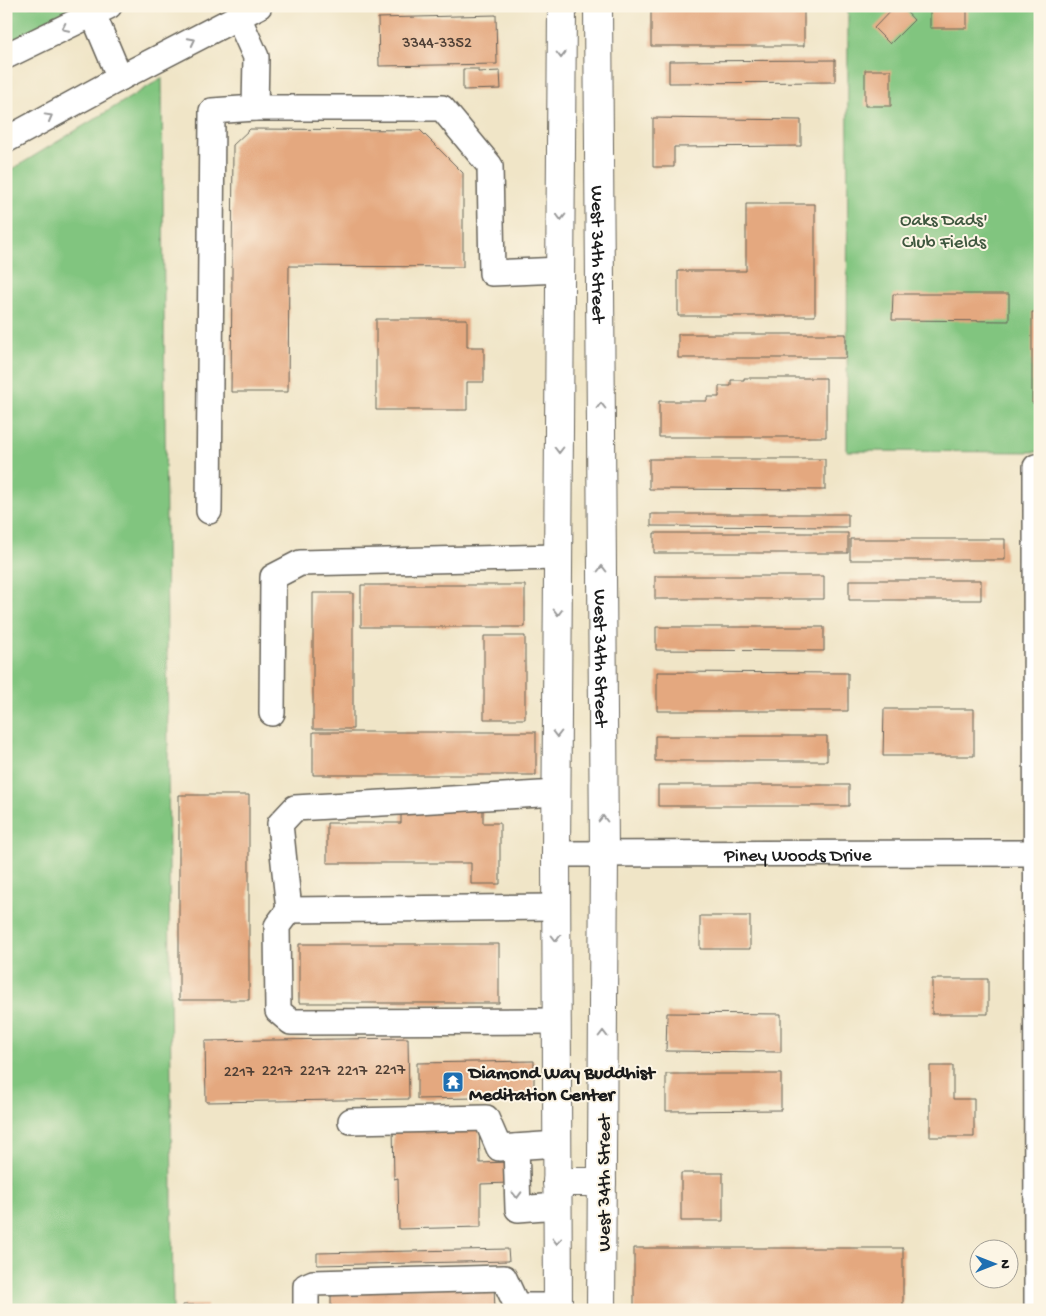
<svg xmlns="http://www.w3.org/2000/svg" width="1046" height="1316" viewBox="0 0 1046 1316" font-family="'Gochi Hand',sans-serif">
<rect width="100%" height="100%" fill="#fcf5e5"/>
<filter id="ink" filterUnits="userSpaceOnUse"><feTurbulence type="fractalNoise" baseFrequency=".02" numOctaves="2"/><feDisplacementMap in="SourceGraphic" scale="10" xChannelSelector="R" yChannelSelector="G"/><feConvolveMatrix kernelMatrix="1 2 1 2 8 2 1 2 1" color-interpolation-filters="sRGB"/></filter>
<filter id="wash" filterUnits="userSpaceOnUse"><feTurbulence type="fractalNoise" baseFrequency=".0096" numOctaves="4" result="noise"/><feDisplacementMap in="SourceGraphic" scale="20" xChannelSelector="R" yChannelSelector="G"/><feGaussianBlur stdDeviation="1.12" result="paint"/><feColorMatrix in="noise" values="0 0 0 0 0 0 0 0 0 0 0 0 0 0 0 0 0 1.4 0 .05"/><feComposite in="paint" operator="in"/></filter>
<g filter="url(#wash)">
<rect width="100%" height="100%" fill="#f0e5c7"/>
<path fill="#81c57f" stroke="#4e704e" d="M 6,6 L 81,6 L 6,46 Z
M 848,6 L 1040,6 L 1040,452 L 847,451 Z
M 162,78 L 173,1310 L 6,1310 L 6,173 Z"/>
<g id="blocks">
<path fill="#e4a87f" d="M 651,6 L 804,6 L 804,46 L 651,46 Z
M 895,6 L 901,6 L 914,20 L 890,44 L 874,28 Z
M 930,6 L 967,6 L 967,28 L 930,28 Z
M 496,15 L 497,64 L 379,66 L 378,18 Z
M 835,60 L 835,82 L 669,83 L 669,61 Z
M 463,69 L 478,69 L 478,72 L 500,71 L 501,89 L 463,90 Z
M 865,70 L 891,70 L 891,106 L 865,106 Z
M 653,118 L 801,120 L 801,146 L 674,147 L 674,167 L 653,167 Z
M 250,129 L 420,130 L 463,173 L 463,267 L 289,266 L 288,392 L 231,392 L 233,145 Z
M 746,204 L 815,204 L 815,316 L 678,316 L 678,271 L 746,271 Z
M 893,294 L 1009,294 L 1009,321 L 892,320 Z
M 1032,312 L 1040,312 L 1040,403 L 1032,403 Z
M 376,319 L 467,319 L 467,347 L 484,347 L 484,382 L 467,382 L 467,410 L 376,410 Z
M 678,334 L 846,334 L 846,358 L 678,358 Z
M 744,378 L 826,378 L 826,437 L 659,437 L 659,401 L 707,401 L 707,397 L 719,397 L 719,386 L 731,386 L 731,380 L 744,380 Z
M 649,459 L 825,459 L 825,490 L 649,489 Z
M 651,514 L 848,514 L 848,527 L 651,526 Z
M 654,533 L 848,533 L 848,553 L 654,553 Z
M 850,539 L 1005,539 L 1005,560 L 850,560 Z
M 655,576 L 824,576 L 824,599 L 655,599 Z
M 849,580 L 981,580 L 981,600 L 849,600 Z
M 361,585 L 525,585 L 525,627 L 361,627 Z
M 313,593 L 353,593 L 353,729 L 313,729 Z
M 656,627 L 824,627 L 824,651 L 656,650 Z
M 484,636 L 525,636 L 525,719 L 484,719 Z
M 657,672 L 848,673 L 848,711 L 657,711 Z
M 884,709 L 974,709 L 974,756 L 883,756 Z
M 313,732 L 536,732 L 536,775 L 313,775 Z
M 655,736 L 827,736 L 827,761 L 655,761 Z
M 658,785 L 849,785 L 849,806 L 658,806 Z
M 179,795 L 249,795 L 249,1000 L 179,1000 Z
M 401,803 L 483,803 L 483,823 L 500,823 L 500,884 L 471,884 L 471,863 L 327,863 L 327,823 L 401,823 Z
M 700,916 L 750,916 L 750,949 L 700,949 Z
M 299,944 L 499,944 L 499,1003 L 299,1003 Z
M 932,979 L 988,979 L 988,1014 L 932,1014 Z
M 667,1013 L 781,1014 L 781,1052 L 666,1051 Z
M 408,1038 L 409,1099 L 206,1102 L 205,1041 Z
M 534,1061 L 534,1097 L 417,1099 L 417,1063 Z
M 930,1066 L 953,1066 L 953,1099 L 974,1099 L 974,1137 L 930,1137 Z
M 666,1074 L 781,1074 L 781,1110 L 666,1111 Z
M 479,1123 L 480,1163 L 509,1162 L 509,1183 L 481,1184 L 481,1227 L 399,1229 L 398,1178 L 394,1179 L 393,1125 Z
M 681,1173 L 723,1173 L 723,1221 L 681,1221 Z
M 634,1248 L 903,1248 L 903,1310 L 634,1310 Z
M 508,1249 L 509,1261 L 317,1265 L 317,1253 Z
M 494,1286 L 495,1310 L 331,1310 L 331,1290 Z
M 183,1305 L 207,1305 L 207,1310 L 183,1310 Z"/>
</g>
</g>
<g filter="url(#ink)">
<use href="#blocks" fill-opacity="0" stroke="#666258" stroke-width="1"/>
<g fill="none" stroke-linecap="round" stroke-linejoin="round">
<g stroke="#666258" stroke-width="28">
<g id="minor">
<path d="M 93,14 L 120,78"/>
<path d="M 6,56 L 109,6"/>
<path d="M 255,108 L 442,108 L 490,166 L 492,273 L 561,270"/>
<path d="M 6,140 L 120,78 L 259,6"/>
<path d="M 1036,467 L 1037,1310"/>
<path d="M 209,511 L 212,111 L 255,108 L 256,57 L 238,17"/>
<path d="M 272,713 L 273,577 L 300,563 L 558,557"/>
<path id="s1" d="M 556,854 L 1040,853"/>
<path d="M 556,907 L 289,910 L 277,926 L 278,1011 L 291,1022 L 557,1021"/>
<path d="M 289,910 L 280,824 L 295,808 L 557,793"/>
<path d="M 351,1121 L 486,1118 L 499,1148 L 557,1144"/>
<path d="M 516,1147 L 518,1209 L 557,1206"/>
<path d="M 517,1306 L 557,1306"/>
<path d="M 306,1310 L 306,1286 L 313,1283 L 504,1278 L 517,1306 L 516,1310"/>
</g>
</g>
<g stroke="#666258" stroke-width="30">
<g id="major">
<path id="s2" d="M 598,6 L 604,854 L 601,1310"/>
<path d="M 557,1182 L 602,1182"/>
<path d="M 558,1310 L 556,854 L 562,6"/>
</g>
</g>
<use href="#minor" stroke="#fff" stroke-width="25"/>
<use href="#major" stroke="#fff" stroke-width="28"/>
</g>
<defs><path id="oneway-chevron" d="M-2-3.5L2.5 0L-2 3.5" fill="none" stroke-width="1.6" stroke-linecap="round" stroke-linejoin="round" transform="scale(1.25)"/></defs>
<g stroke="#999">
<use href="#oneway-chevron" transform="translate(65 28) rotate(154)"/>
<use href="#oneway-chevron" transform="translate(192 41) rotate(-27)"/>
<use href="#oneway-chevron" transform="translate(561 55) rotate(90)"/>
<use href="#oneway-chevron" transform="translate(49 117) rotate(-29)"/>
<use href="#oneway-chevron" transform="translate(561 217) rotate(90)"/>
<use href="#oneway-chevron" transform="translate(601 406) rotate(-90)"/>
<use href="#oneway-chevron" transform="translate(559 450) rotate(90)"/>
<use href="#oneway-chevron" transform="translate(602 569) rotate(-90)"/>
<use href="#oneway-chevron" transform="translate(558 612) rotate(90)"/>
<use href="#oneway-chevron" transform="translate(557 734) rotate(90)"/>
<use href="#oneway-chevron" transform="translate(603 819) rotate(-90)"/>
<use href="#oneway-chevron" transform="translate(556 938) rotate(90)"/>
<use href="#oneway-chevron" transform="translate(603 1034) rotate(-90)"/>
<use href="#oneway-chevron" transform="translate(517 1195) rotate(89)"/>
<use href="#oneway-chevron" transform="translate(557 1241) rotate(90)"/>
</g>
</g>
<defs>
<g id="temple-square" transform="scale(1.125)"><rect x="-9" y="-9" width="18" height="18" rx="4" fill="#1f6fb2" stroke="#fcf5e5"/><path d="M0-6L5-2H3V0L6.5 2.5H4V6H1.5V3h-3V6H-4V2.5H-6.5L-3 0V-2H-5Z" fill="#fff"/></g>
</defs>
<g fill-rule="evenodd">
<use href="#temple-square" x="453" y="1082"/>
</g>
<g text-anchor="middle" stroke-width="4" stroke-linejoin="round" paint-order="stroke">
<g font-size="16" fill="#4e3f35">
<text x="437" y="47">3344-3352</text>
<text x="390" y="1074">2217</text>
<text x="277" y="1075">2217</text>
<text x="315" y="1075">2217</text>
<text x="352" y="1075">2217</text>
<text x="239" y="1076">2217</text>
</g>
<g font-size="19" fill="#3f573f" stroke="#fcf5e5">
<text x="944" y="225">Oaks Dads'<tspan x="944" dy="22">Club Fields</tspan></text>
</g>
<g font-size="19" fill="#1c1c1c" stroke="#fcf5e5">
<text dy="7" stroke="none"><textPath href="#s2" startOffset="248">West 34th Street</textPath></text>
<text dy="7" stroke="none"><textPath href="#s2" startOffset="652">West 34th Street</textPath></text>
<text dy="7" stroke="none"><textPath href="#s1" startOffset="242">Piney Woods Drive</textPath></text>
<text transform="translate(602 1183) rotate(-90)" y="7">West 34th Street</text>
</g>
<g font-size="19" font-weight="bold" fill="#1c1c1c" stroke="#fcf5e5" text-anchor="start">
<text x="469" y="1078">Diamond Way Buddhist<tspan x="469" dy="22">Meditation Center</tspan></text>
</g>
</g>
<rect width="1046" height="1316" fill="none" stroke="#fcf5e5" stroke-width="25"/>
<g transform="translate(994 1264) rotate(90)"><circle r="24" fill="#fcf5e5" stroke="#a29e95"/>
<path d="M0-4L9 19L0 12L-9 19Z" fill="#1f6fb2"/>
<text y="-8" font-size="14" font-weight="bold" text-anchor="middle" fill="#1c1c1c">N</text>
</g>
</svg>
